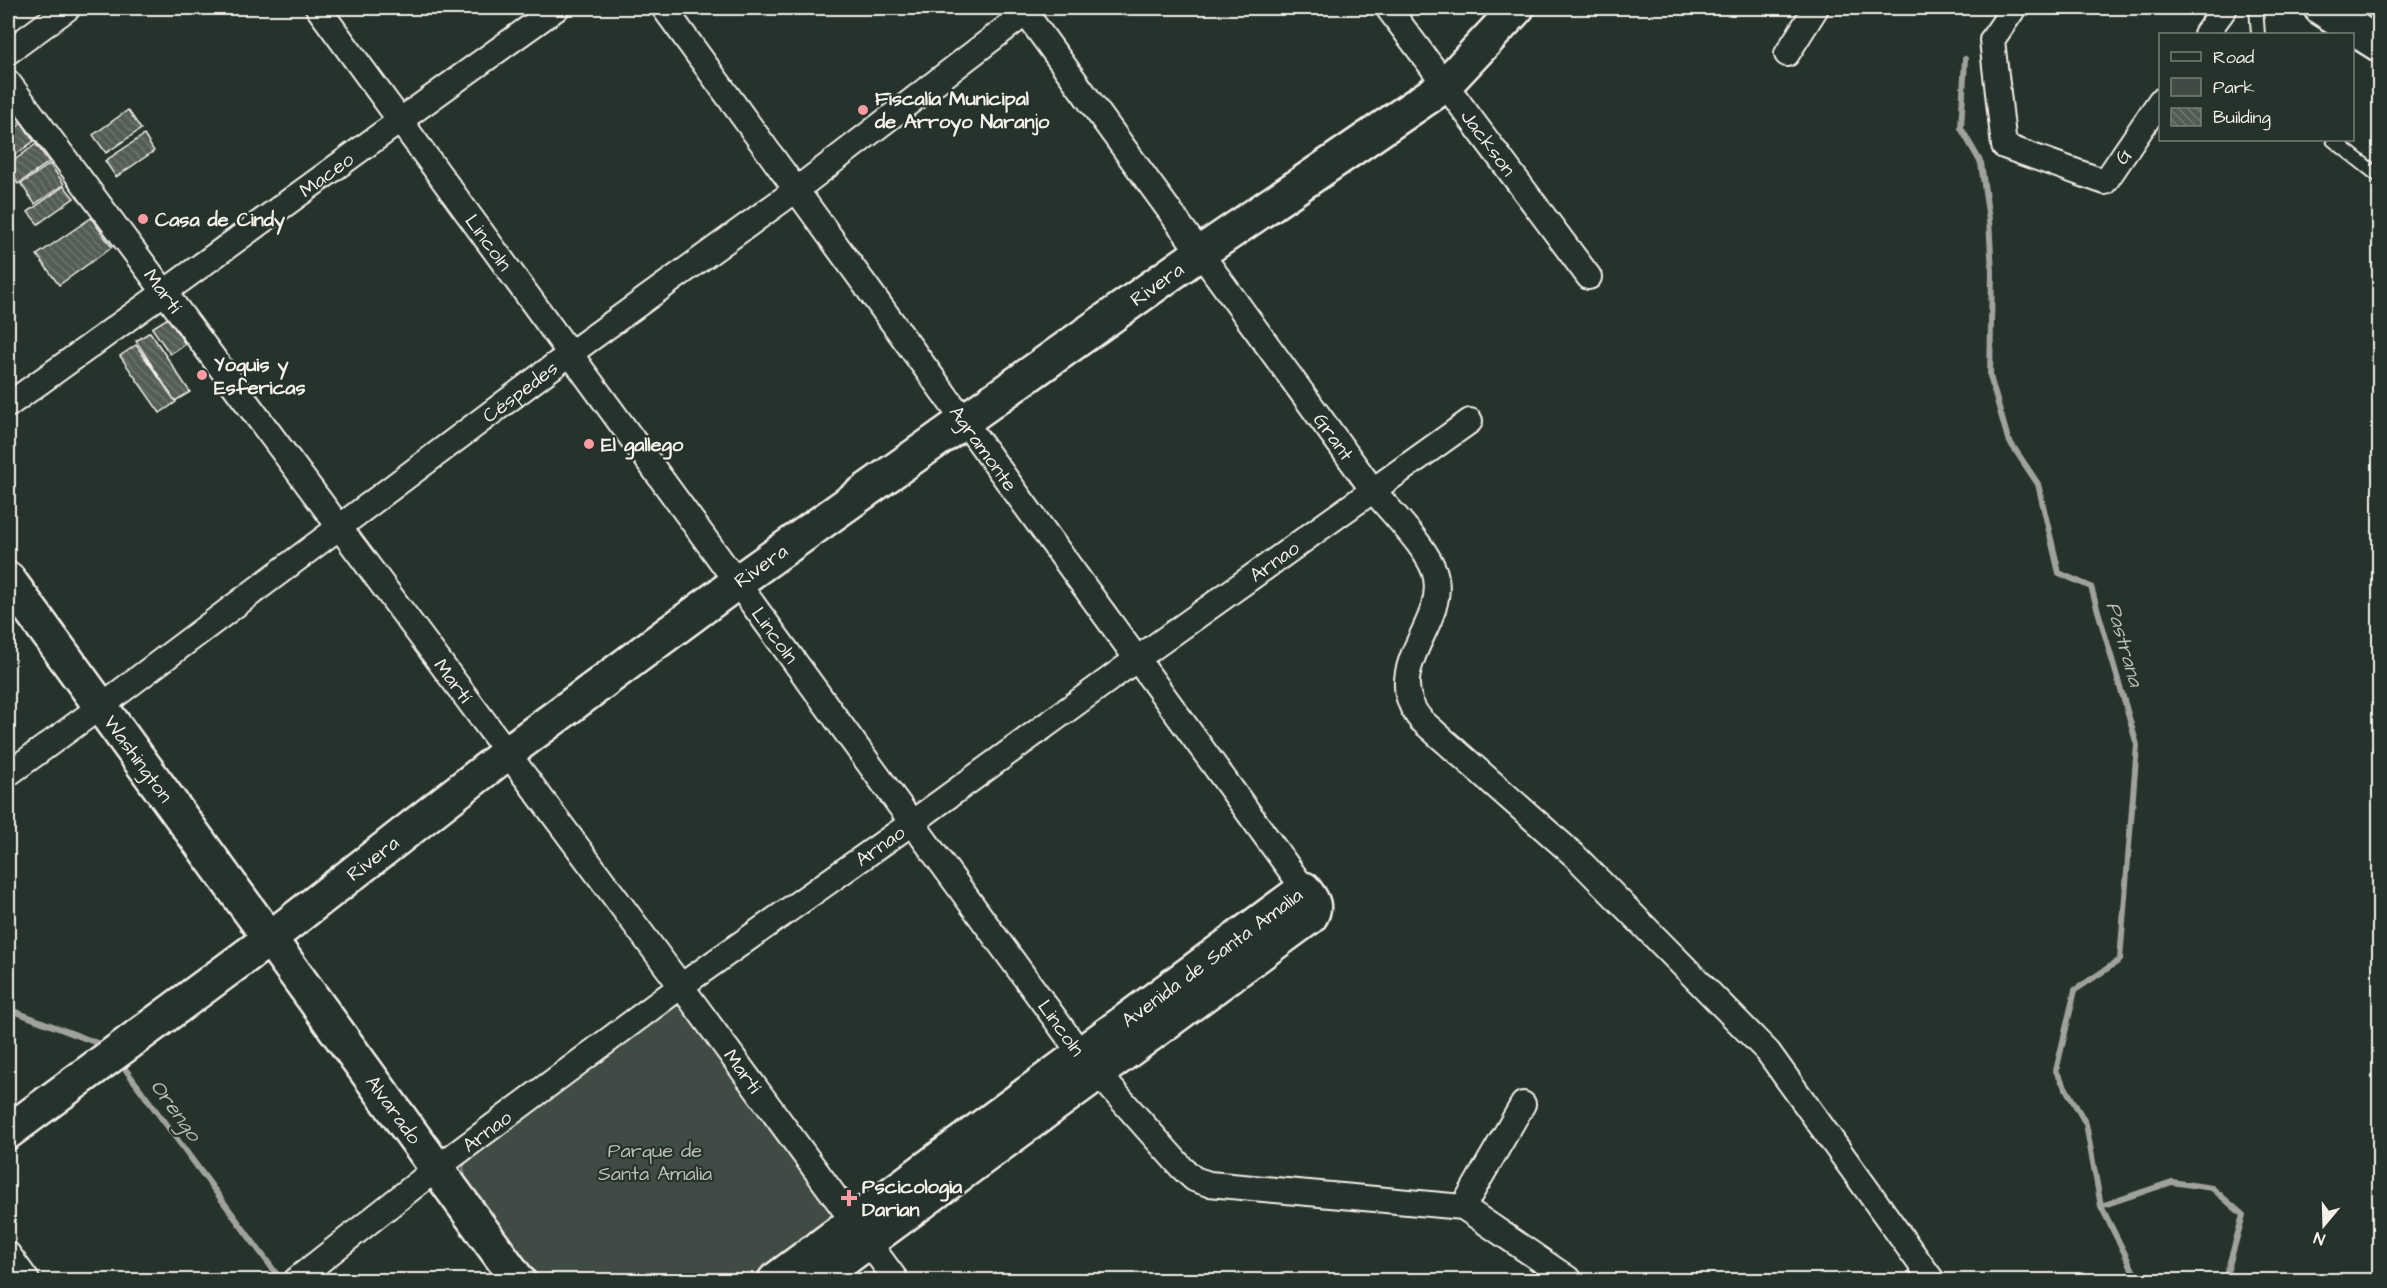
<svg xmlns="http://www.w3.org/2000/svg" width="2387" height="1288" viewBox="0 0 2387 1288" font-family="'Architects Daughter',sans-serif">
<defs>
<pattern id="building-back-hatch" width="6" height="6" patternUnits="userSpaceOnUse" patternTransform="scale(1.5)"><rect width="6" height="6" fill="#525c55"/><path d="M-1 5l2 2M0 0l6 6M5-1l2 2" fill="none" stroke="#6c746d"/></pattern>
</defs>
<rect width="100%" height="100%" fill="#26332d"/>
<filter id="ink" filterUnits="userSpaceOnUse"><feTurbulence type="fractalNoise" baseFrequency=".0167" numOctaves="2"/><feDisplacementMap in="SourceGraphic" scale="12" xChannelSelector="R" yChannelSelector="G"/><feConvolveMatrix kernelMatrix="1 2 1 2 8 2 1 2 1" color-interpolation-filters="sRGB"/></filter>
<g filter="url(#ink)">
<path fill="#414b45" stroke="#9a9e96" stroke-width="1.5" d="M 674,1004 L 694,1014 L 832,1200 L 833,1218 L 827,1228 L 755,1280 L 541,1280 L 466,1181 L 463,1168 L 470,1154 Z"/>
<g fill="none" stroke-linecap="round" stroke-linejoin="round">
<path stroke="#9fa39b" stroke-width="6" d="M 1965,59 L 1961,128 L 1981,163 L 1989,220 L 1992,272 L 1990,376 L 2008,439 L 2038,484 L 2059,573 L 2091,587 L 2137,745 L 2120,960 L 2075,990 L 2056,1071 L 2086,1124 L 2101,1206 L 2138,1280
M 8,1009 L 105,1046
M 120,1062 L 281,1280
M 2101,1206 L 2172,1182 L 2212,1188 L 2243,1215 L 2225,1280"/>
</g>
<path fill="url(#building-back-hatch)" stroke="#f4f1e8" stroke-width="1.5" d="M 11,105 L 22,120 L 8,130 L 8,108 Z
M 128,110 L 141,129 L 106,153 L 93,135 Z
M 22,123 L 34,141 L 8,160 L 8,134 Z
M 144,135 L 154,151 L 116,177 L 105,161 Z
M 36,144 L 49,162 L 18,184 L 8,169 L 8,165 Z
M 50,164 L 64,184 L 35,204 L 21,184 Z
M 64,186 L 74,198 L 38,224 L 28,212 Z
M 91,218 L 112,247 L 59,285 L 37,255 Z
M 168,318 L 185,344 L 170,354 L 152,328 Z
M 150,332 L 190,392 L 175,401 L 136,341 Z
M 136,345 L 176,402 L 160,413 L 120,356 Z"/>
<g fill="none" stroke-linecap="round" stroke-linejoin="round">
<g stroke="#f4f1e8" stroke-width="16">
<path id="lane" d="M 2256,8 L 2258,34
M 2333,140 L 2380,177"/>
</g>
<g stroke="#f4f1e8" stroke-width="28">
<g id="street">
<path id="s1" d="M 318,8 L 1080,1053 L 1182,1168 L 1194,1179 L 1209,1184 L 1463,1207 L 1570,1280"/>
<path id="s2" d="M 664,8 L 1304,889"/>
<path id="s3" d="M 1022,8 L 1372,489 C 1390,511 1432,552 1436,578 C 1445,627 1379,669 1421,720 L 1574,855 L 1768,1052 L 1932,1280"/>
<path id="s4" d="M 1388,8 L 1589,277"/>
<path id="s5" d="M 2014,8 L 1992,40 L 2004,146 L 2105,182 L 2160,101"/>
<path d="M 2206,34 L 2225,8"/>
<path d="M 8,52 L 68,8"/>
<path d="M 1787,54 L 1816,8"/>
<path id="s6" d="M 8,82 L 681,986 L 896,1280"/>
<path id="s7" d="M 8,405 C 192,274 373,138 557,8"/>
<path id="s8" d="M 8,774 L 100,707 L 571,353 L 796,190 L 1032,8"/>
<path d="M 1463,1207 L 1523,1104"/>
<path d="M 8,1254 L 27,1280"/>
<path id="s9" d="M 296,1280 L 437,1168 L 681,986 L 913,822 L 1137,659 L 1470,421"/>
</g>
</g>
<g stroke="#f4f1e8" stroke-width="38">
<g id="secondary">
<path d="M 2321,8 L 2380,45"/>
<path id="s10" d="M 8,579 L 518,1280"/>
<path id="s11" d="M 8,1132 L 269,939 L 507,753 L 736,583 L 1200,253 L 1444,86 L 1517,8"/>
<path id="s12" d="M 775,1280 L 1304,889 C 1311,899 1318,905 1310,917 L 816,1280"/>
</g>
</g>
<use href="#lane" stroke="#26332d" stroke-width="12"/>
<use href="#street" stroke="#26332d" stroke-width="24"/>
<use href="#secondary" stroke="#26332d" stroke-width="33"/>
</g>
</g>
<g fill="#ff9aa2" stroke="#26332d" stroke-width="2">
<circle cx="863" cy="110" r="6"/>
<circle cx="143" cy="219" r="6"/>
<circle cx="202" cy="375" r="6"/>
<circle cx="589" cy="444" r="6"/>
<path d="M846 1189h6v6h6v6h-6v6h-6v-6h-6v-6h6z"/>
</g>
<g text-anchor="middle" stroke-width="4.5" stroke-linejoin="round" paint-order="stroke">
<g font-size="20" font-weight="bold" fill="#f4f1e8" stroke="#26332d" text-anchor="start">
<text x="875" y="105">Fiscalía Municipal<tspan x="875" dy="23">de Arroyo Naranjo</tspan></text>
<text x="155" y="226">Casa de Cindy</text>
<text x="214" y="371">Yoquis y<tspan x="214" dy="23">Esfericas</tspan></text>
<text x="601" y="451">El gallego</text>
<text x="862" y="1193">Pscicologia<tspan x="862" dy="23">Darian</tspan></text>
</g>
<g font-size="20" fill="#f4f1e8" stroke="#26332d">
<text dy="7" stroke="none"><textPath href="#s4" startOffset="168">Jackson</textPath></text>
<text dy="7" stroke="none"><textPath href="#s5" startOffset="284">G</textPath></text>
<text dy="7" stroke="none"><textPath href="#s7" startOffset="393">Maceo</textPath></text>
<text dy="7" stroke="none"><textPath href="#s1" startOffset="290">Lincoln</textPath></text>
<text dy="7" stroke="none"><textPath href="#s11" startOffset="1428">Rivera</textPath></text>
<text dy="7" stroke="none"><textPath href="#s6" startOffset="260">Martí</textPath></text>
<text dy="7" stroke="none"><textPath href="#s8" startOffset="639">Céspedes</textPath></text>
<text dy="7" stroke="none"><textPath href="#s3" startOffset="530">Grant</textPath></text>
<text dy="7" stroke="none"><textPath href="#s2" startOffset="544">Agramonte</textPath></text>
<text dy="7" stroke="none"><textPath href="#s9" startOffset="1214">Arnao</textPath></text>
<text dy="7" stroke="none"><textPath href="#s11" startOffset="942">Rivera</textPath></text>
<text dy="7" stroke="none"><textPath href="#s1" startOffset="776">Lincoln</textPath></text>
<text dy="7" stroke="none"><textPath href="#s6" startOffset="746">Martí</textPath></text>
<text dy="7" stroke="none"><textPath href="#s10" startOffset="222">Washington</textPath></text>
<text dy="7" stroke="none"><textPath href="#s9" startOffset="728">Arnao</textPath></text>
<text dy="7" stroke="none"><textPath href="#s11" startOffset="456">Rivera</textPath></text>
<text dy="7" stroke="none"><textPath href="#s12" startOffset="543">Avenida de Santa Amalia</textPath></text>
<text dy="7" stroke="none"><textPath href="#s1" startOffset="1262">Lincoln</textPath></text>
<text dy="7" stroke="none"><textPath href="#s6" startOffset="1232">Martí</textPath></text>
<text dy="7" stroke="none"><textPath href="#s10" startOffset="656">Alvarado</textPath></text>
<text dy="7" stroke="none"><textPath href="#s9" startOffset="242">Arnao</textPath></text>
</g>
<g font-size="20" fill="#bebfb7" stroke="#26332d">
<text x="655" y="1157">Parque de<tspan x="655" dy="23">Santa Amalia</tspan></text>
</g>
<g font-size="21" font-style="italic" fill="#bcbdb5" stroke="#26332d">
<text transform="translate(2125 644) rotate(74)" y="7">Pastrana</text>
<text transform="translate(176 1110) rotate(54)" y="7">Orengo</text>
</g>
</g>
<rect width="2387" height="1288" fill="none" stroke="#26332d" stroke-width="30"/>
<rect x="15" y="15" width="2357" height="1258" fill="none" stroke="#f4f1e8" stroke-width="2" filter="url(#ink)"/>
<rect x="2159" y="33" width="195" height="108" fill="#26332d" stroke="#787f78" stroke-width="1.5"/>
<rect x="2171" y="52" width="30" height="9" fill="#26332d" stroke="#787f78" stroke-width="1.5"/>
<text x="2213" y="63" font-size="18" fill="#f4f1e8">Road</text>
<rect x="2171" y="78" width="30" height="18" fill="#414b45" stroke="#787f78" stroke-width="1.5"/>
<text x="2213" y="93" font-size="18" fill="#f4f1e8">Park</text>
<rect x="2171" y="108" width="30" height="18" fill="url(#building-back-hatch)" stroke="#787f78" stroke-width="1.5"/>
<text x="2213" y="123" font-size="18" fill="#f4f1e8">Building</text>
<g transform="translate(2324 1225) rotate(199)" stroke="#26332d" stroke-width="4.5" paint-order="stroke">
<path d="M0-4.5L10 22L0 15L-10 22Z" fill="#f4f1e8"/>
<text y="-9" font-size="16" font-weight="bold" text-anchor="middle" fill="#f4f1e8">N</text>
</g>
</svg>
